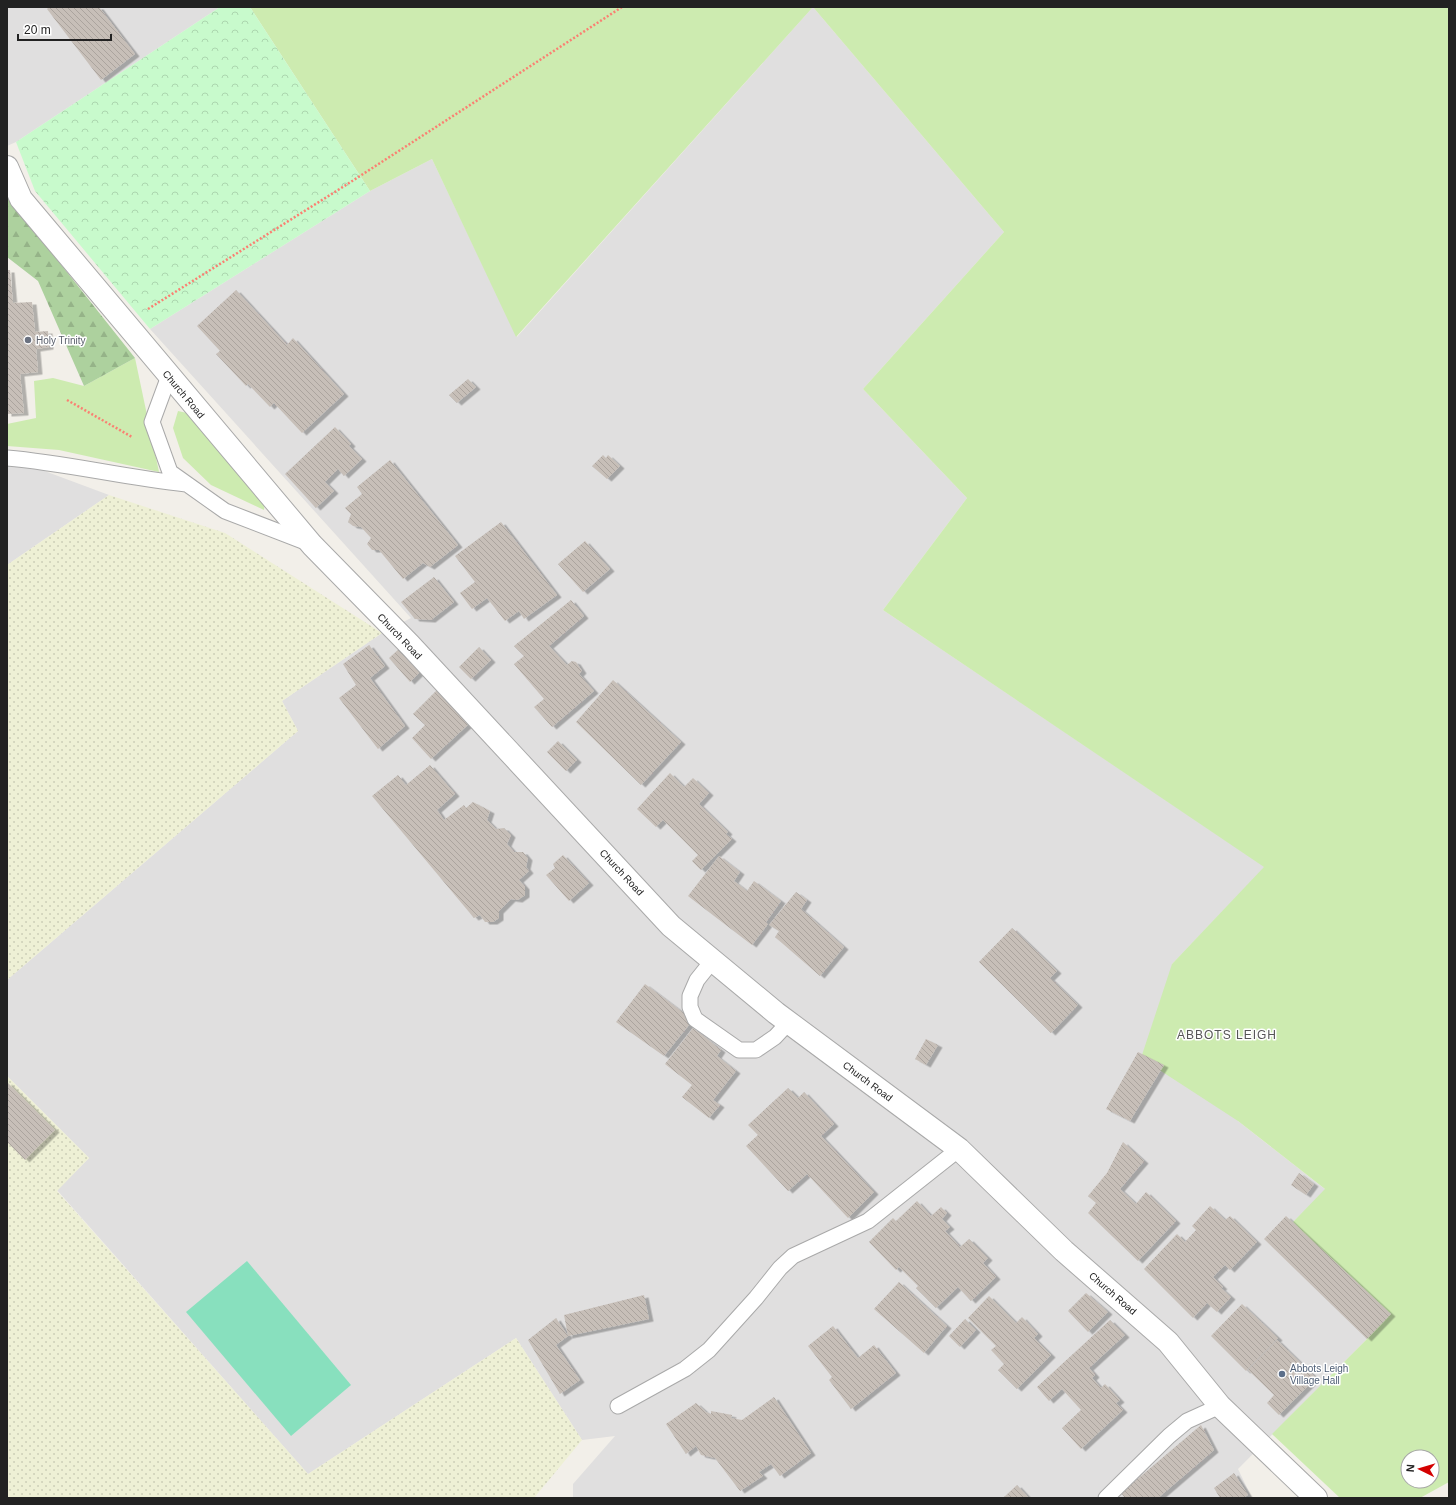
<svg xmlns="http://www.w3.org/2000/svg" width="1456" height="1505" viewBox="0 0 1456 1505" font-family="Helvetica,sans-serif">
<defs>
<pattern id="farmland-dots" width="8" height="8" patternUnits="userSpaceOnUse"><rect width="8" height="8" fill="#eef0d5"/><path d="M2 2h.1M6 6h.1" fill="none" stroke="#ccceb7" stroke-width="1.8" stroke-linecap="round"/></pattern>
<pattern id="forest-firs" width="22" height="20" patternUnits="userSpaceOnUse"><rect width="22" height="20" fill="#add19e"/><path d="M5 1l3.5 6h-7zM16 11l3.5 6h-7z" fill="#95b388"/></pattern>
<pattern id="park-crowns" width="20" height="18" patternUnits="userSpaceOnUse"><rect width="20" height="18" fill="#c8facc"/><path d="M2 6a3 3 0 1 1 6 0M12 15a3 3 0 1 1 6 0" fill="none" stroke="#acd6af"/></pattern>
<pattern id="building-back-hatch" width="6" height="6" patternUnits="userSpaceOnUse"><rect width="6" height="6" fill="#c7bfb8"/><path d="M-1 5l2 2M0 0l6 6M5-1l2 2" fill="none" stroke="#aba49e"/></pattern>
<filter id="shadow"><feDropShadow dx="4.5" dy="2.5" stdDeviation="0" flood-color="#0004"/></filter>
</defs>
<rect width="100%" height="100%" fill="#f2efe9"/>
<path fill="#e0dfdf" d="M 7,7 L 220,7 L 16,142 L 7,146 Z
M 813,7 L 1004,232 L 863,389 L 967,498 L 883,610 L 1265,867 L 1172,964 L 1238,1121 L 1326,1190 L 1293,1222 L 1301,1230 L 1367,1339 L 1238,1469 L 1252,1498 L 573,1498 L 573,1484 L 615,1436 L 582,1440 L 516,1338 L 308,1474 L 57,1190 L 89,1158 L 7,1076 L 7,980 L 298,731 L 282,701 L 382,633 L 411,618 L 150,329 L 370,191 L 432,159 L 517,337 Z
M 7,457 L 109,495 L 7,565 Z"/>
<path fill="url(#farmland-dots)" d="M 109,495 L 225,533 L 382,633 L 282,701 L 298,731 L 7,980 L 7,565 Z
M 7,1076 L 89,1158 L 57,1191 L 308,1474 L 516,1338 L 582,1440 L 534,1498 L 7,1498 Z"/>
<path fill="#cdebb0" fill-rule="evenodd" d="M 250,7 L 1449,7 L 1449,1482 L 1420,1498 L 1340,1498 L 1272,1434 L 1367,1339 L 1301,1230 L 1293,1222 L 1325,1189 L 1238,1121 L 1141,1058 L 1172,964 L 1264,867 L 883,610 L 967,498 L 863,389 L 1004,232 L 813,7 L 516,337 L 432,159 L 370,191 ZM 1408,1457 L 1432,1457 L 1432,1481 L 1408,1481 Z
M 135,358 L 159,472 L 59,450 L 7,446 L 7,424 L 36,418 L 34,381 L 53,378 L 84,386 Z
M 178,411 L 187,413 L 265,500 L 264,510 L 211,485 L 183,458 L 173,428 Z"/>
<path fill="url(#forest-firs)" d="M 7,190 L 13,204 L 135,358 L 84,386 L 38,281 L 7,257 Z"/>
<path fill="url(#park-crowns)" d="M 220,7 L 250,7 L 370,191 L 150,329 L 35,191 L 16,142 Z"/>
<path fill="#88e0be" d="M 247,1261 L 351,1385 L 291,1436 L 186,1312 Z"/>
<path fill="url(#building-back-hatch)" filter="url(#shadow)" d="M 49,7 L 99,7 L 135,54 L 101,80 L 47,9 Z
M 7,270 L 10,270 L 13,303 L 32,302 L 35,332 L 48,331 L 49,347 L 36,349 L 38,372 L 20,374 L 24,413 L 7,414 Z
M 236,290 L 287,345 L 293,338 L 344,394 L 302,433 L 274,403 L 270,407 L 248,384 L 246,386 L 216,354 L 220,351 L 197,326 Z
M 468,379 L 476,387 L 457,403 L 449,395 Z
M 335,427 L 351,444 L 349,446 L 362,459 L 344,476 L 338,469 L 325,482 L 334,491 L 316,508 L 285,474 Z
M 603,455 L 606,458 L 608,455 L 620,466 L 607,479 L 592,466 Z
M 390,460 L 458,545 L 430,567 L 423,563 L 403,579 L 379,550 L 372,550 L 367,544 L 371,538 L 361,527 L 353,526 L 348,522 L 351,514 L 345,508 L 362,494 L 357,487 Z
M 501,522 L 557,595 L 524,619 L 519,611 L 505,621 L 487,598 L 472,609 L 460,593 L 475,582 L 455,556 Z
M 585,541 L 610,569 L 583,592 L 558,564 Z
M 434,577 L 454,602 L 431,620 L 415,619 L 401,602 Z
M 571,600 L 584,616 L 549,646 L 567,665 L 572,661 L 576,662 L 582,671 L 579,674 L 594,691 L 552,727 L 534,707 L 544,699 L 514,664 L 524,656 L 514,646 Z
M 369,645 L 385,666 L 370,678 L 405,726 L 378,749 L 339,698 L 356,685 L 343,664 Z
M 479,647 L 491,660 L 471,679 L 459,667 Z
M 400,648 L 420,672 L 410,682 L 389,658 Z
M 613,680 L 681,742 L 641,785 L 576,722 Z
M 439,688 L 472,721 L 431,759 L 412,738 L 425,725 L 413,714 Z
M 558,741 L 577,760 L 566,771 L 547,752 Z
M 430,765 L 455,794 L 437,810 L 444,820 L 464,805 L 466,808 L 473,802 L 490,811 L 487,820 L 496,829 L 504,828 L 511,835 L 507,844 L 514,852 L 523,852 L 528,858 L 526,867 L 529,871 L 519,880 L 525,887 L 525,895 L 518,900 L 511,899 L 499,911 L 499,918 L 493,922 L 485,922 L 480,915 L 474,918 L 372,796 L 398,775 L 406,785 Z
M 670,773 L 684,787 L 693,778 L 709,793 L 699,804 L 728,832 L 726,834 L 732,839 L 701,870 L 692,861 L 698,855 L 663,820 L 656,827 L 637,809 Z
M 563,855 L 589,883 L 569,901 L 546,875 L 555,868 L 553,864 Z
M 719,856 L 740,872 L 734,881 L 747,891 L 754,881 L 781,901 L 766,922 L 768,924 L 752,945 L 688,896 Z
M 796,892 L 807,900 L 801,909 L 844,947 L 820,976 L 775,937 L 779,931 L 769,925 Z
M 1012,928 L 1057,971 L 1050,978 L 1078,1005 L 1051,1033 L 979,962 Z
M 645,984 L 693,1020 L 664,1056 L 616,1022 Z
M 693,1028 L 721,1050 L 717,1056 L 736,1071 L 713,1100 L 720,1105 L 709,1118 L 682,1097 L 692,1085 L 665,1064 Z
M 926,1039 L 938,1045 L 926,1065 L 915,1059 Z
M 1138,1052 L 1164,1065 L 1130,1121 L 1106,1109 Z
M 7,1082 L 55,1130 L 25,1160 L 7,1142 Z
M 788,1088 L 798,1098 L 804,1092 L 834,1124 L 821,1136 L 874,1192 L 848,1218 L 807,1174 L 788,1191 L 746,1146 L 758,1135 L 748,1125 Z
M 1123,1142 L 1144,1161 L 1120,1189 L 1136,1204 L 1146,1192 L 1176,1221 L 1138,1261 L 1088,1213 L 1096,1203 L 1088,1196 L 1107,1173 Z
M 1299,1173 L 1314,1184 L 1306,1195 L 1291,1185 Z
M 917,1201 L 931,1216 L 941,1207 L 947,1213 L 942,1219 L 950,1227 L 945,1231 L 960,1247 L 969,1239 L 988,1258 L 983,1263 L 996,1277 L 971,1301 L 958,1287 L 936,1308 L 916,1288 L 918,1286 L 899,1267 L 896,1270 L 869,1242 L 893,1218 L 896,1221 Z
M 1210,1206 L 1225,1220 L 1230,1216 L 1257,1242 L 1230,1270 L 1225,1265 L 1213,1277 L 1223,1287 L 1221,1288 L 1231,1297 L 1217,1312 L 1207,1303 L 1193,1318 L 1144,1269 L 1177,1234 L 1185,1242 L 1196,1230 L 1192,1226 Z
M 1286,1216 L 1391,1314 L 1367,1339 L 1264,1239 Z
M 899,1282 L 947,1326 L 924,1353 L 874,1309 Z
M 1086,1293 L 1108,1312 L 1088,1332 L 1068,1311 Z
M 644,1295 L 649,1319 L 568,1336 L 564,1315 Z
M 989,1296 L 1016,1323 L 1022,1317 L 1038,1334 L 1034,1338 L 1051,1355 L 1017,1389 L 998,1370 L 1004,1364 L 991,1350 L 996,1346 L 968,1318 Z
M 1242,1304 L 1278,1338 L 1246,1371 L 1211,1336 Z
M 556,1318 L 568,1336 L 556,1345 L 580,1380 L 560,1394 L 528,1340 Z
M 965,1319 L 976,1330 L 960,1347 L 949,1336 Z
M 1110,1320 L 1125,1335 L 1089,1368 L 1095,1375 L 1092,1378 L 1101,1388 L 1105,1384 L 1120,1400 L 1116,1403 L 1123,1410 L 1081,1449 L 1062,1428 L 1081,1410 L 1062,1389 L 1049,1401 L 1037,1387 Z
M 833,1326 L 858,1358 L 874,1345 L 896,1373 L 851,1409 L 829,1380 L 832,1377 L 808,1346 Z
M 1277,1340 L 1316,1378 L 1279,1415 L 1267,1403 L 1274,1395 L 1248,1370 Z
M 774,1397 L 811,1453 L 780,1476 L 771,1464 L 759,1472 L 763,1476 L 740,1491 L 715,1458 L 701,1455 L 696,1446 L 686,1454 L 666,1424 L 696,1403 L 706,1412 L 711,1414 L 711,1411 L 732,1415 L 731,1418 L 742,1420 Z
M 1201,1425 L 1214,1450 L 1158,1498 L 1125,1498 L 1121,1493 Z
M 1234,1473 L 1248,1495 L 1243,1498 L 1220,1498 L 1214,1488 Z
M 1017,1485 L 1029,1498 L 1004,1497 Z"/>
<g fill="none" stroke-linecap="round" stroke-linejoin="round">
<g stroke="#a9a9a9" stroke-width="17">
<path id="lane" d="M 169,376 L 152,422 L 170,472 L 225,511 L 308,543
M 7,458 C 67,463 126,478 186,484
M 713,960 L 697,980 L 690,996 L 690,1007 L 695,1019 L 739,1050 L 756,1050 L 775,1037 L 789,1022
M 618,1406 L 685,1369 L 709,1350 L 756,1298 L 780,1268 L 793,1256 L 868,1221 L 959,1149
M 1106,1498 L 1169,1436 L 1187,1421 L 1220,1406"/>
</g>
<g stroke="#a9a9a9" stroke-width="24">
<path id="street" d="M 7,167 L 21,199 L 312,545 L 410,645 L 671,926 L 776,1013 L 959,1149 L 1064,1251 L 1168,1342 L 1220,1406 L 1316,1498"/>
</g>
<path stroke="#fa8072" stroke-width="2.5" stroke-dasharray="2 2" stroke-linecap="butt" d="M 148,309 L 346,185 L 622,7
M 67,400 L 132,437"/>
<use href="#lane" stroke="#fff" stroke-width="15"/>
<use href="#street" stroke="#fff" stroke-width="22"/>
</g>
<circle fill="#6b7280" stroke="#fff" stroke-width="1.5" cx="28" cy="340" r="4"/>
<circle fill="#5c6f8a" stroke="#fff" stroke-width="1.5" cx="1282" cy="1374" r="4"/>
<g text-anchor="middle" stroke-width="3" stroke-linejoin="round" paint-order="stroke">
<g font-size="10" fill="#5b616d" stroke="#fff" text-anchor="start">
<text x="36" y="344">Holy Trinity</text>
</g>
<g font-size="10" fill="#222" stroke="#fff">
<text transform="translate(184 394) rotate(50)" y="4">Church Road</text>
<text transform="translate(400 636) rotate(46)" y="4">Church Road</text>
<text transform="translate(622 872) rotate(47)" y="4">Church Road</text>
<text transform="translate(868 1081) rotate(37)" y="4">Church Road</text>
<text transform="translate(1113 1293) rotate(41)" y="4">Church Road</text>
</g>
<g font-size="10" fill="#4e5e75" stroke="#fff" text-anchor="start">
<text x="1290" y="1372">Abbots Leigh<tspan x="1290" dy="12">Village Hall</tspan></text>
</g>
<g font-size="12" letter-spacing="1" fill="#555" stroke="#fff">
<text x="1227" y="1039">ABBOTS LEIGH</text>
</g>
</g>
<rect width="1456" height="1505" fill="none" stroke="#222222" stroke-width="16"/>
<g transform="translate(1420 1469) rotate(275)"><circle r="19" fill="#ffffff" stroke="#a7a7a7"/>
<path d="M0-3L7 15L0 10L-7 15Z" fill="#d40000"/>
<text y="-6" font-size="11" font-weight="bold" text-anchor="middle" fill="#222222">N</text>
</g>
<path d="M18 34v6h93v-6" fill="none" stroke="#222222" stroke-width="2"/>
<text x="24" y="34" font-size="12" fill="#222222" stroke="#ffffff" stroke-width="3" paint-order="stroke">20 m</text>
</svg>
